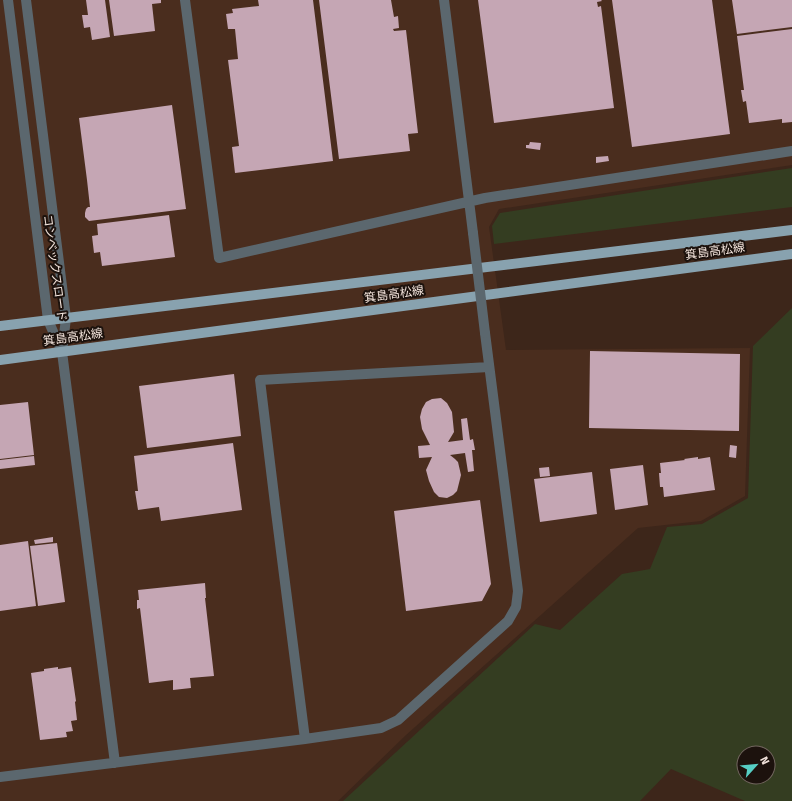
<svg xmlns="http://www.w3.org/2000/svg" width="792" height="801" viewBox="0 0 792 801" font-family="'Fira Sans','Noto Sans JP',sans-serif">
<rect width="100%" height="100%" fill="#3d261a"/>
<path fill="#4a2d1e" d="M 0,0 L 792,0 L 792,165 L 499,209 L 489,227 L 506,350 L 750,348 L 745,496 L 701,521 L 638,528 L 542,614 L 406,735 L 338,801 L 0,801 Z"/>
<path fill="#343d21" fill-rule="evenodd" d="M 792,168 L 792,207 L 494,244 L 492,226 L 500,213 Z
M 792,308 L 792,801 L 745,801 L 671,769 L 640,801 L 343,801 L 535,624 L 560,630 L 622,574 L 650,569 L 667,527 L 702,524 L 748,498 L 753,346 ZM 744,753 L 768,753 L 768,777 L 744,777 Z"/>
<path fill="#c5a6b4" d="M 86,0 L 105,0 L 110,37 L 92,40 L 90,27 L 84,28 L 82,15 L 88,15 Z
M 109,0 L 161,0 L 161,3 L 152,4 L 155,31 L 114,36 Z
M 258,0 L 313,0 L 333,161 L 235,173 L 232,147 L 239,146 L 228,60 L 238,59 L 235,29 L 228,29 L 226,14 L 233,13 L 232,9 L 259,6 Z
M 319,0 L 391,0 L 394,17 L 398,16 L 399,28 L 393,29 L 394,31 L 406,30 L 418,133 L 408,134 L 410,151 L 339,159 Z
M 478,0 L 601,0 L 602,1 L 597,2 L 598,7 L 601,6 L 614,108 L 494,123 Z
M 612,0 L 712,0 L 730,134 L 632,147 Z
M 732,0 L 792,0 L 792,27 L 737,34 Z
M 792,29 L 792,122 L 782,123 L 782,119 L 749,123 L 746,101 L 743,102 L 741,90 L 744,90 L 737,36 Z
M 172,105 L 186,209 L 89,221 L 85,217 L 85,213 L 86,209 L 88,207 L 90,207 L 87,180 L 79,118 Z
M 530,142 L 541,143 L 540,150 L 526,148 L 526,145 L 529,145 Z
M 608,156 L 609,161 L 596,163 L 596,157 Z
M 169,215 L 175,257 L 102,266 L 100,252 L 94,253 L 92,236 L 98,235 L 97,224 Z
M 590,351 L 740,354 L 739,431 L 589,428 Z
M 234,374 L 241,436 L 147,448 L 139,386 Z
M 441,398 L 447,403 L 452,412 L 454,432 L 448,442 L 463,440 L 461,419 L 467,418 L 470,440 L 473,439 L 475,450 L 472,450 L 474,471 L 468,472 L 465,453 L 450,455 L 455,459 L 458,462 L 461,475 L 457,491 L 453,495 L 447,498 L 439,497 L 434,492 L 429,481 L 426,470 L 432,457 L 419,458 L 418,446 L 430,445 L 422,429 L 420,417 L 422,409 L 426,402 L 432,399 Z
M 28,402 L 34,455 L 0,459 L 0,405 Z
M 233,443 L 242,510 L 161,521 L 159,507 L 138,510 L 135,491 L 138,491 L 134,456 Z
M 730,445 L 737,446 L 736,458 L 729,457 Z
M 34,456 L 35,465 L 0,469 L 0,460 Z
M 698,457 L 698,459 L 710,457 L 715,490 L 664,497 L 663,487 L 660,487 L 659,473 L 661,473 L 660,463 L 685,460 L 684,459 Z
M 643,465 L 648,505 L 615,510 L 610,469 Z
M 549,467 L 550,476 L 540,477 L 539,468 Z
M 592,472 L 597,514 L 540,522 L 534,479 Z
M 480,500 L 491,584 L 482,601 L 406,611 L 394,511 Z
M 53,537 L 53,542 L 35,544 L 34,540 Z
M 28,541 L 36,606 L 0,611 L 0,545 Z
M 57,543 L 65,602 L 38,606 L 30,546 Z
M 205,583 L 206,598 L 205,598 L 214,676 L 190,678 L 191,688 L 173,690 L 173,680 L 149,683 L 140,608 L 137,609 L 137,600 L 139,600 L 138,590 Z
M 58,667 L 58,669 L 71,667 L 76,701 L 75,702 L 77,720 L 71,721 L 73,731 L 66,732 L 67,737 L 40,740 L 31,673 L 44,671 L 44,669 Z"/>
<g fill="none" stroke-linecap="round" stroke-linejoin="round">
<path stroke="#5b676e" stroke-width="10" d="M 8,0 L 48,320 L 62,352
M 26,0 L 66,318 L 62,352 L 115,763
M 185,0 L 219,258 L 485,198 L 792,151
M 444,0 L 473,233
M 305,739 L 276,512 L 260,380 L 489,367
M 0,777 L 305,739 L 381,728 L 398,720 L 508,621 L 516,607 L 518,591 L 485,333"/>
<path stroke="#88a2af" stroke-width="10" d="M 0,326 L 792,230
M 0,360 L 792,254"/>
<path stroke="#5b676e" stroke-width="10" d="M 473,233 L 485,333"/>
</g>
<g text-anchor="middle" stroke-width="4" stroke-linejoin="round" paint-order="stroke">
<g font-size="12" fill="#f2e3db" stroke="#1c120d">
<text transform="translate(715 251) rotate(-8)" y="4">箕島高松線</text>
<text transform="translate(55 268) rotate(82)" y="4">コンベックスロード</text>
<text transform="translate(394 294) rotate(-8)" y="4">箕島高松線</text>
<text transform="translate(73 337) rotate(-8)" y="4">箕島高松線</text>
</g>
</g>
<g transform="translate(756 765) rotate(63)"><circle r="19" fill="#1c120d" stroke="#72665f"/>
<path d="M0-3L7 15L0 10L-7 15Z" fill="#56cec4"/>
<text y="-6" font-size="11" font-weight="bold" text-anchor="middle" fill="#f2e3db">N</text>
</g>
</svg>
